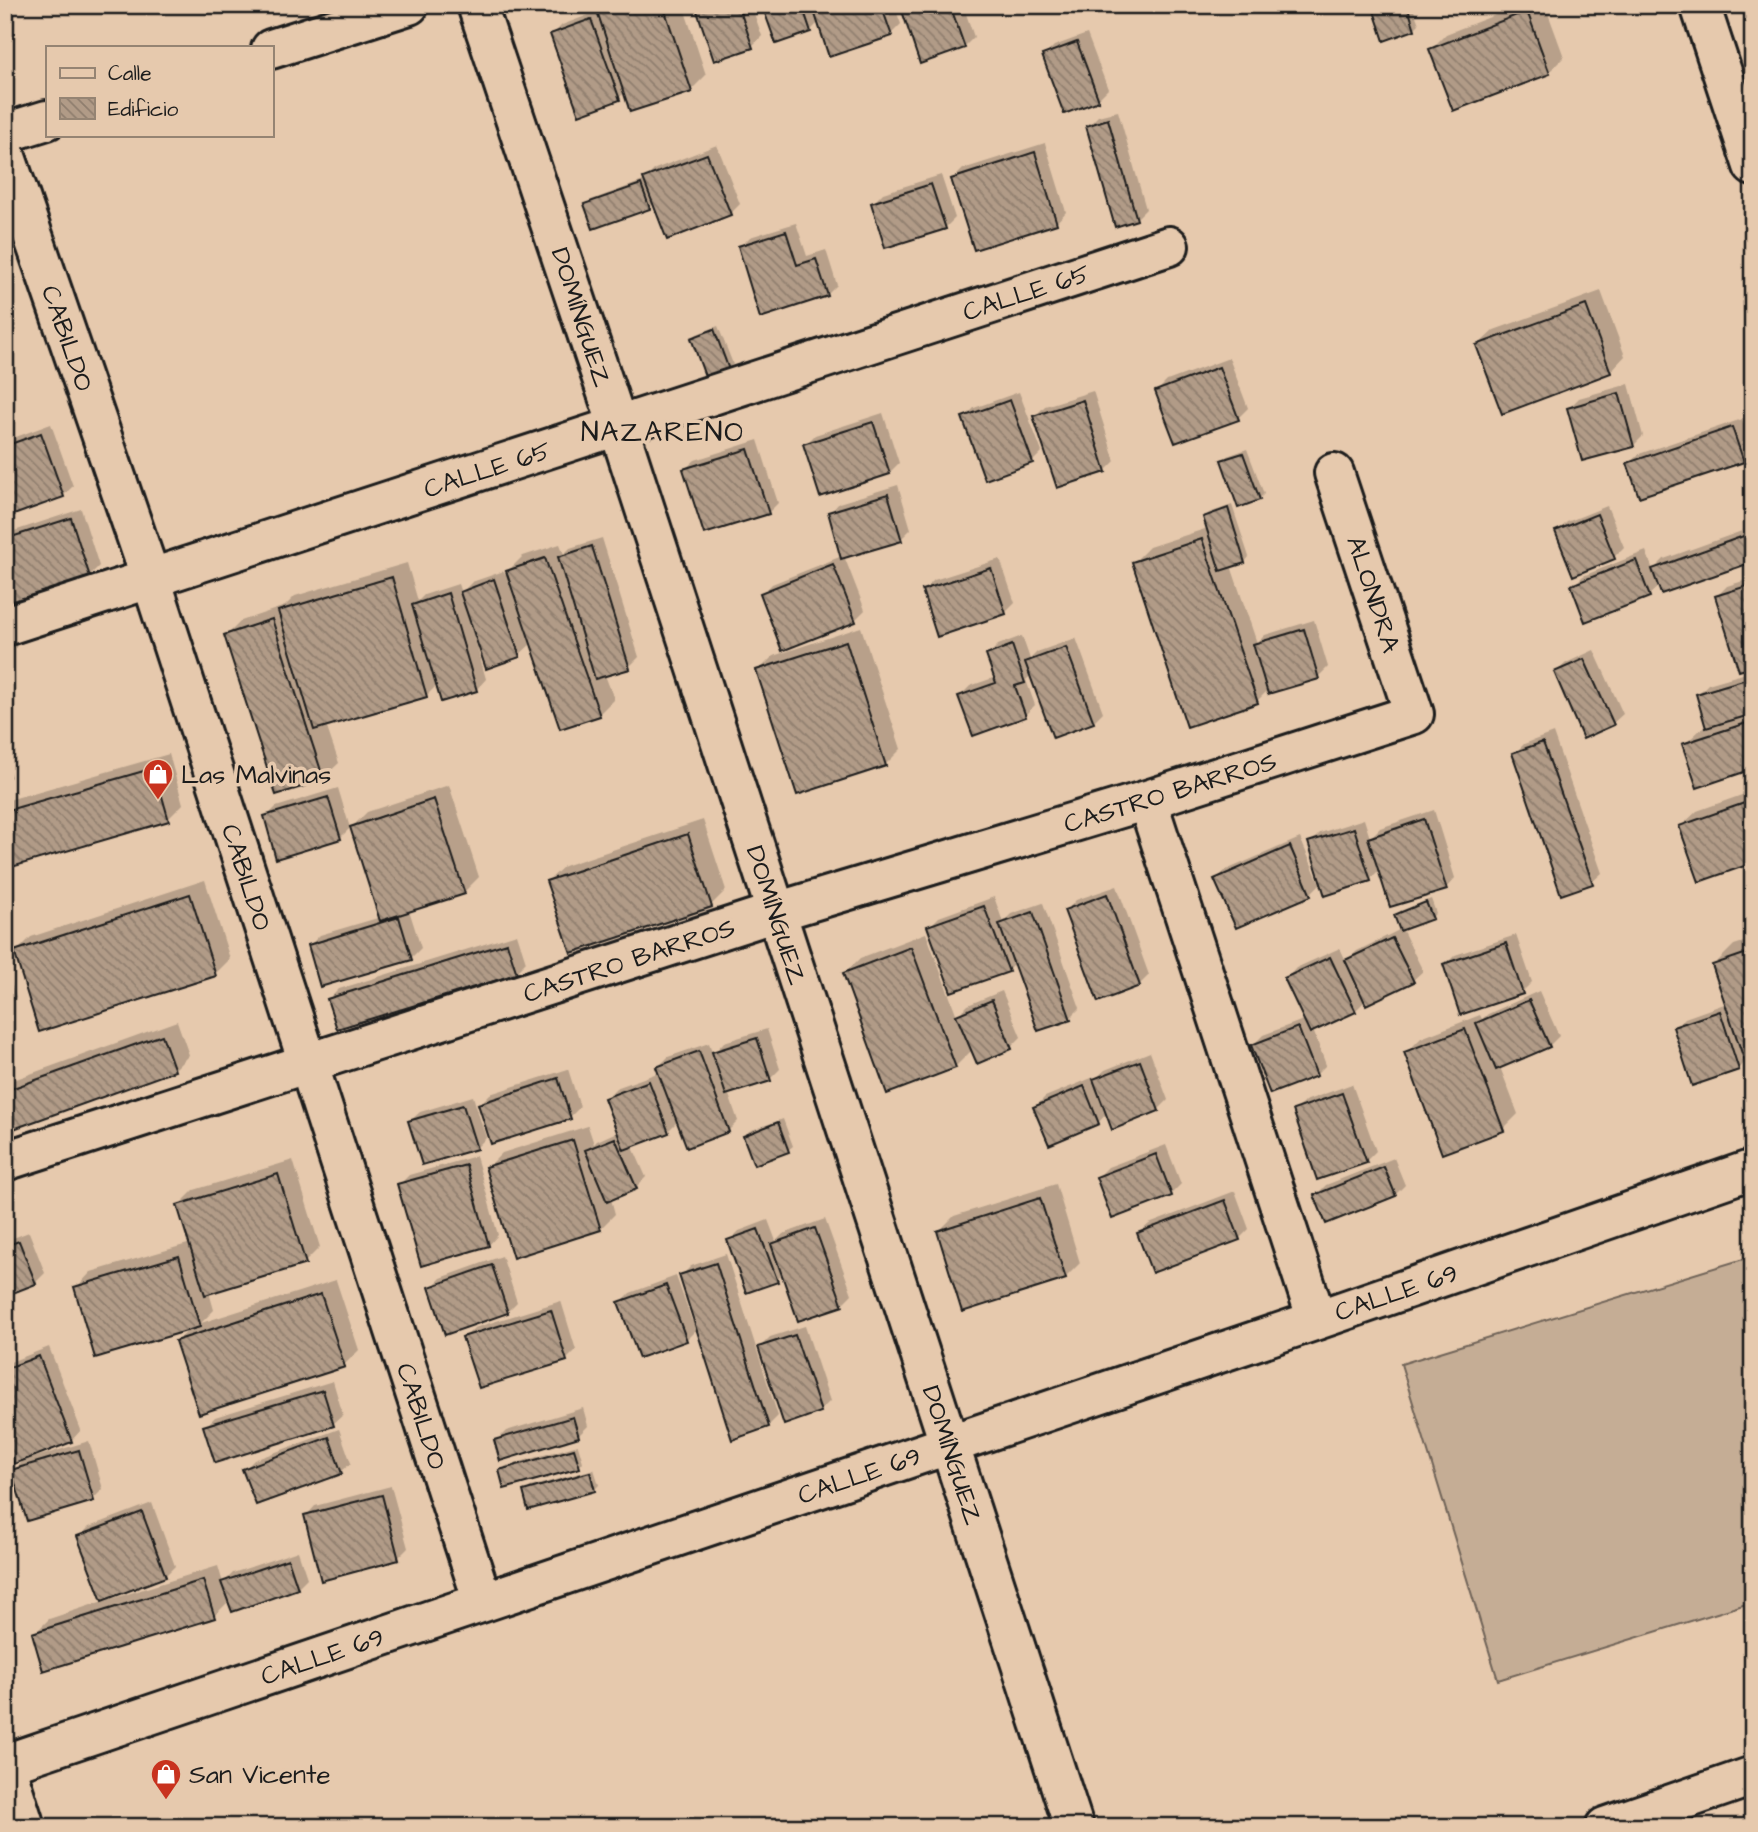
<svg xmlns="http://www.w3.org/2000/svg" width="1758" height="1832" viewBox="0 0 1758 1832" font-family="'Architects Daughter',sans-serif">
<defs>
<pattern id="building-back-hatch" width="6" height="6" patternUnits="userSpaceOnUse" patternTransform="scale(1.75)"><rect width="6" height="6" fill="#b19b87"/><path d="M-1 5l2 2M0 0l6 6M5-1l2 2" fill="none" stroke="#8f7e6e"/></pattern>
</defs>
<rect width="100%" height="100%" fill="#e6c9ad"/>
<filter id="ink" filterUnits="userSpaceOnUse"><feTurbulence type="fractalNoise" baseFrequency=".0143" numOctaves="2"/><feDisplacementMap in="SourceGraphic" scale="14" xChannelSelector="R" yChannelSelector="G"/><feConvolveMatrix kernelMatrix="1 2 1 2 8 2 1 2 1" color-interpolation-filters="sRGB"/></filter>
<g filter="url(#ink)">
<path fill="#c5ad95" stroke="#706458" stroke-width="2" d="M 1753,1256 L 1753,1602 L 1498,1680 L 1401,1364 Z"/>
<path fill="#0003" d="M 605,5 L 683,5 L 706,75 L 691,90 L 625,92 L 619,98 L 552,35 L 562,25 L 599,11 Z
M 696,5 L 751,5 L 762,36 L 752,46 Z
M 764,5 L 815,5 L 817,11 L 822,5 L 826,5 L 826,9 L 835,5 L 894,5 L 901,24 L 891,34 L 820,21 L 810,31 Z
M 902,5 L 963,5 L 974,37 L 964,47 Z
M 1374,5 L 1412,5 L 1419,24 L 1414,29 Z
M 1521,5 L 1545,5 L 1564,57 L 1549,72 L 1431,49 L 1446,34 Z
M 1087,34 L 1108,89 L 1098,99 L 1044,56 L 1054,46 Z
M 1118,111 L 1146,209 L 1136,219 L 1088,126 L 1098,116 Z
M 1045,143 L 1066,212 L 1057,222 L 975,248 L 953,179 L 963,169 Z
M 717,145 L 740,204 L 730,214 L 654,202 L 649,207 L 586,205 L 591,200 L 646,180 L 645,179 L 655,169 Z
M 941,175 L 955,218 L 945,228 L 873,203 L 883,193 Z
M 796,223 L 807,256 L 826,250 L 837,285 L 827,295 L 740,247 L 750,237 Z
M 1601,291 L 1625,356 L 1610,372 L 1478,345 L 1494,330 Z
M 718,326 L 733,364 L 728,368 L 693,338 L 697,334 Z
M 1229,358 L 1248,408 L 1238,418 L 1157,391 L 1167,381 Z
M 1629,384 L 1643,436 L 1633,446 L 1569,408 L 1579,398 Z
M 1093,391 L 1115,461 L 1105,471 L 1035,416 L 1045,406 Z
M 1019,392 L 1042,452 L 1032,462 L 964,418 L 974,408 Z
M 883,413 L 899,463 L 889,473 L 805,445 L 815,435 Z
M 1742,419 L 1753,450 L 1743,460 L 1629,463 L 1639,454 Z
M 51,424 L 73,486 L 63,496 L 5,516 L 5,441 Z
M 758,440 L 778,503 L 768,513 L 685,469 L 695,460 Z
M 1247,449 L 1264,494 L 1259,499 L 1223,461 L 1227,456 Z
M 898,485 L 911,529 L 901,539 L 844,556 L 865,610 L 855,620 L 762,594 L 772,584 L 842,556 L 830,513 L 839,503 Z
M 1232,505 L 1249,557 L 1245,562 L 1231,566 L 1257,643 L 1265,635 L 1314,620 L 1328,667 L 1318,677 L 1269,689 L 1257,701 L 1134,562 L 1149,547 L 1208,528 L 1205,517 L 1209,513 Z
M 1607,506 L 1624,547 L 1614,557 L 1557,532 L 1567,522 Z
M 81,509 L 99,566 L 89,576 L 5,602 L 5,534 Z
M 1753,527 L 1753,560 L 1660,585 L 1649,595 L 1586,620 L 1573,586 L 1583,576 L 1646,551 L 1653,570 L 1664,559 Z
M 602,538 L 639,657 L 629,667 L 605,675 L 614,699 L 599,714 L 532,643 L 519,655 L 487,667 L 477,635 L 474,636 L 486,679 L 477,689 L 442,699 L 438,684 L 426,696 L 326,725 L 339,763 L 323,778 L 277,793 L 226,636 L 241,621 L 285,606 L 295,596 L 407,563 L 418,601 L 424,595 L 458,584 L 461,593 L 472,582 L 504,571 L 505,574 L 523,556 L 560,544 L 564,554 L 570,548 Z
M 1000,559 L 1015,603 L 1005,613 L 924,590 L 934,580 Z
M 1753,578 L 1753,665 L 1717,596 L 1727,586 Z
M 861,627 L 901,749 L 885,765 L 758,671 L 773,656 Z
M 1022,636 L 1030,659 L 1037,652 L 1076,638 L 1103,712 L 1093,722 L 1031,675 L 1026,680 L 1035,705 L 1025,715 L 960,696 L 970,686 L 996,677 L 988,655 L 998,645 Z
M 1594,650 L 1623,714 L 1613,723 L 1556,672 L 1566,663 Z
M 1753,671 L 1753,768 L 1684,745 L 1700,730 L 1707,727 L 1698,694 L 1708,684 Z
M 1553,733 L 1602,873 L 1592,882 L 1514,754 L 1524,744 Z
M 169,754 L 183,804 L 168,819 L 5,867 L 5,801 Z
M 5,759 L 11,777 L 5,782 Z
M 449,785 L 479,877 L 464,892 L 409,910 L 421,948 L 411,958 L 310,945 L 320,935 L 381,917 L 352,827 L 367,812 Z
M 338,788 L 350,828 L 340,838 L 266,817 L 276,807 Z
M 1753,791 L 1753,861 L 1681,826 L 1697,811 Z
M 1434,810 L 1455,878 L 1446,888 L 1380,869 L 1370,879 L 1310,843 L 1320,833 L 1364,819 L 1370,838 L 1380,828 Z
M 703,820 L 726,890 L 711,905 L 548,881 L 564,866 Z
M 1300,838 L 1320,884 L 1310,894 L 1237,926 L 1216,879 L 1226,870 Z
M 205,880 L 230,959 L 215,974 L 16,952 L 31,937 Z
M 1117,886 L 1149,975 L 1139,985 L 1067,910 L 1076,900 Z
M 994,897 L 1003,922 L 1011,914 L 1043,903 L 1080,1008 L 1070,1018 L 1015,963 L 1008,970 L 929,927 L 939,917 Z
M 1431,899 L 1436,913 L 1432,917 L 1402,929 L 1423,971 L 1413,980 L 1366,1000 L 1355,1011 L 1313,1030 L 1326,1065 L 1316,1075 L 1253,1045 L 1263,1035 L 1306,1019 L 1287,978 L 1296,968 L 1340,948 L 1346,961 L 1357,951 L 1401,929 L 1396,915 L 1400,911 Z
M 926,933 L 957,1016 L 968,1005 L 1002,991 L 1021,1037 L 1011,1047 L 973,1049 L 955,1067 L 845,973 L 860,958 Z
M 517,934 L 526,962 L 516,972 L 338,1027 L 329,999 L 339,989 Z
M 1516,935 L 1532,982 L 1522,992 L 1445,965 L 1455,955 Z
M 1753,939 L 1753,1071 L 1746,1061 L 1739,1069 L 1675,1028 L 1685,1018 L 1727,1003 L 1714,965 L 1734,945 Z
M 5,966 L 16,997 L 5,1007 Z
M 1539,991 L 1559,1036 L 1549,1046 L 1500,1067 L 1518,1114 L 1503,1129 L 1406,1053 L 1421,1038 L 1480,1015 L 1482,1019 L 1488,1014 Z
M 177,1021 L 189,1055 L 174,1070 L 5,1130 L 5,1084 L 8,1082 Z
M 767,1029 L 780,1069 L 770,1079 L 728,1092 L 738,1121 L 728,1131 L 678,1121 L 668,1131 L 632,1145 L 646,1177 L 636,1187 L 611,1199 L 615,1214 L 600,1229 L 487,1168 L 502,1153 L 588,1126 L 594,1144 L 597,1141 L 619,1131 L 606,1098 L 616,1088 L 660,1072 L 658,1067 L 668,1057 L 709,1043 L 713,1054 L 724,1042 Z
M 1150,1052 L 1168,1100 L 1158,1110 L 1107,1113 L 1098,1123 L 1035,1107 L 1045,1097 L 1094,1077 L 1095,1079 L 1105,1070 Z
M 568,1069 L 580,1107 L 570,1117 L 480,1104 L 490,1094 Z
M 1352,1084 L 1376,1151 L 1366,1161 L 1295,1111 L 1305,1101 Z
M 473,1096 L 486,1138 L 476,1148 L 410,1121 L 420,1112 Z
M 783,1119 L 793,1146 L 788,1150 L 755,1162 L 745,1136 L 749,1131 Z
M 1166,1145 L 1181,1184 L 1171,1194 L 1098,1177 L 1108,1167 Z
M 476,1156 L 498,1235 L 489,1245 L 399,1185 L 409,1175 Z
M 1394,1158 L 1405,1185 L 1395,1195 L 1316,1195 L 1326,1185 Z
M 293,1160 L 320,1247 L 305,1262 L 209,1292 L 214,1310 L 201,1323 L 336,1280 L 359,1350 L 344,1365 L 177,1341 L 191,1328 L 76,1288 L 91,1272 L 191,1243 L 179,1205 L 194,1190 Z
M 1056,1184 L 1080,1263 L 1065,1278 L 939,1231 L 954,1216 Z
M 1235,1191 L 1249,1229 L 1239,1239 L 1139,1233 L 1149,1224 Z
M 825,1219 L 852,1294 L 842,1304 L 783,1274 L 777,1280 L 729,1241 L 739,1231 L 768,1220 L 776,1241 L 783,1234 Z
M 29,1232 L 45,1273 L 35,1283 L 5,1294 L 5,1241 Z
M 726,1254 L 778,1416 L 768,1426 L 698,1328 L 686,1340 L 620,1303 L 630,1293 L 676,1276 L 692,1321 L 695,1320 L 681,1276 L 691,1266 Z
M 502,1256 L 517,1302 L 507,1312 L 431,1288 L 441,1278 Z
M 561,1301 L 576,1350 L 566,1360 L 464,1338 L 474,1328 Z
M 805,1326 L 830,1401 L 820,1411 L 760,1347 L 770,1337 Z
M 49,1347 L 81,1430 L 72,1440 L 35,1454 L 36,1457 L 89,1441 L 103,1489 L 93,1499 L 13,1471 L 27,1457 L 5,1438 L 5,1364 Z
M 333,1381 L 343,1415 L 333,1424 L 205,1427 L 215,1417 Z
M 583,1408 L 588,1426 L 578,1436 L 496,1441 L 506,1431 Z
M 339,1429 L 351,1463 L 341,1472 L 244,1470 L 254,1460 Z
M 578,1445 L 583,1462 L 579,1467 L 501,1471 L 506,1466 Z
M 594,1469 L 599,1485 L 594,1490 L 525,1492 L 530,1487 Z
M 391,1486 L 408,1548 L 398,1558 L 306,1516 L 315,1506 Z
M 152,1503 L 175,1566 L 165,1576 L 110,1596 L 111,1599 L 218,1566 L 223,1583 L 233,1573 L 298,1551 L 307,1578 L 297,1588 L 230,1600 L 214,1616 L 34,1634 L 49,1619 L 103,1601 L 79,1537 L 89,1527 Z"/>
<path fill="url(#building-back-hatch)" stroke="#1c1c1c" stroke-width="2" d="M 614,5 L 663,5 L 692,92 L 630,112 L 597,11 Z
M 695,5 L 738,5 L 753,48 L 714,61 Z
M 762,5 L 802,5 L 811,32 L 776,44 Z
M 830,5 L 881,5 L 892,36 L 829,57 L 814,11 Z
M 900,5 L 950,5 L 965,48 L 920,64 Z
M 1372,5 L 1407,5 L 1415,30 L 1384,41 Z
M 1527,11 L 1550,74 L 1453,111 L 1429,49 Z
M 591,19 L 620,100 L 579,115 L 550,34 Z
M 1077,42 L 1099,101 L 1064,114 L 1042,55 Z
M 1108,119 L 1137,220 L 1115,227 L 1086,126 Z
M 1035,152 L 1057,224 L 974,250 L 951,179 Z
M 707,154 L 731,215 L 667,240 L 643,178 Z
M 641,184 L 650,209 L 593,229 L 584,204 Z
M 931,184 L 946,229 L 885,248 L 871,203 Z
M 786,231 L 797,265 L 816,259 L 828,296 L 760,318 L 738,246 Z
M 1586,305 L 1611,373 L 1502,414 L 1476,345 Z
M 714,329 L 729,370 L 706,379 L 691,338 Z
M 1219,367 L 1239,420 L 1175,443 L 1155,391 Z
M 1619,393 L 1634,447 L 1582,461 L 1567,408 Z
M 1010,400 L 1033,463 L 985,480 L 962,417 Z
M 1083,400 L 1106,472 L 1057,488 L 1033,416 Z
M 873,422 L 890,474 L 820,497 L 803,444 Z
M 1732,427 L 1744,462 L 1639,497 L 1627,463 Z
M 41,433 L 64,497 L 5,518 L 5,446 Z
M 748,449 L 769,514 L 704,534 L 683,469 Z
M 1243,453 L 1260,500 L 1238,508 L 1221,460 Z
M 888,494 L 902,541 L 841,559 L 828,512 Z
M 1228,508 L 1245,563 L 1220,571 L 1203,517 Z
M 1597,514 L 1615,559 L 1573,576 L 1555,531 Z
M 71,518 L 90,577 L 5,604 L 5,539 Z
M 1752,533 L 1753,562 L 1661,594 L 1652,569 Z
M 1202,539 L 1258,703 L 1187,727 L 1132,562 Z
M 592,546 L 630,669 L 595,679 L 558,557 Z
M 545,558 L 600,716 L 560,729 L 506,571 Z
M 1636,560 L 1650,597 L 1585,622 L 1571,585 Z
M 833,564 L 856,622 L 782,651 L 760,593 Z
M 991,568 L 1006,614 L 937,637 L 922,590 Z
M 392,577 L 427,697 L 314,730 L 278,611 Z
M 494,579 L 520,657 L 486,669 L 460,592 Z
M 1753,584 L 1753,667 L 1739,671 L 1715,596 Z
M 448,593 L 477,691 L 441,702 L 412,605 Z
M 272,619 L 324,780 L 276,795 L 224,635 Z
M 1304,629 L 1319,679 L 1268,694 L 1253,644 Z
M 846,641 L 886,766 L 797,795 L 756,670 Z
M 1012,645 L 1025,683 L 1015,686 L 1026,717 L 973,736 L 958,696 L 996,683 L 986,655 Z
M 1066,647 L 1094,723 L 1053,738 L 1025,662 Z
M 1584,659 L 1614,725 L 1583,739 L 1554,672 Z
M 1753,677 L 1753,714 L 1706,728 L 1696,694 Z
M 1753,721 L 1753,769 L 1697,788 L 1682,744 Z
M 1543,742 L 1593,884 L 1561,895 L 1512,753 Z
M 154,768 L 169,821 L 5,869 L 5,811 Z
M 328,797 L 341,839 L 276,859 L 264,816 Z
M 434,799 L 465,894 L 380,921 L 350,827 Z
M 1753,800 L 1753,863 L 1699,882 L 1679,826 Z
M 1424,819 L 1447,890 L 1390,907 L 1368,838 Z
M 1354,828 L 1371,881 L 1325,896 L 1308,842 Z
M 688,834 L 712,907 L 571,953 L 546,881 Z
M 1290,846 L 1311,896 L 1236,928 L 1214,879 Z
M 190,894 L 216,976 L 39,1032 L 14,951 Z
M 1107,894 L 1140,986 L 1098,1002 L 1064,910 Z
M 1426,902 L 1433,919 L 1400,931 L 1394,915 Z
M 984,906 L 1009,972 L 951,992 L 927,926 Z
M 1033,912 L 1071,1020 L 1038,1031 L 999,924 Z
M 399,917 L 412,960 L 320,987 L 308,945 Z
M 1392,938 L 1414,982 L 1366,1005 L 1345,960 Z
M 507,943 L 517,974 L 337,1029 L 327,999 Z
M 1506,943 L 1523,994 L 1460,1015 L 1443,964 Z
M 911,947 L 956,1068 L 887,1094 L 843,973 Z
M 1753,951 L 1753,1073 L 1749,1074 L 1712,965 Z
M 1330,957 L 1356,1012 L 1310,1033 L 1284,978 Z
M 992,1000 L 1012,1049 L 977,1064 L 956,1015 Z
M 1529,1000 L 1550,1047 L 1496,1070 L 1476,1023 Z
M 1720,1011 L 1739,1070 L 1692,1086 L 1673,1027 Z
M 1298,1027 L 1317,1076 L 1270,1094 L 1251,1045 Z
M 1465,1029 L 1504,1131 L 1442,1154 L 1404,1052 Z
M 162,1035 L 175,1071 L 5,1132 L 5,1091 Z
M 757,1038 L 771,1081 L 726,1095 L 712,1052 Z
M 699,1051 L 729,1132 L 687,1148 L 656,1067 Z
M 1140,1061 L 1159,1111 L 1112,1130 L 1093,1079 Z
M 558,1078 L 571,1119 L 491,1144 L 478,1104 Z
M 649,1081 L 669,1133 L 624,1150 L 604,1098 Z
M 1084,1086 L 1099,1124 L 1049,1145 L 1033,1107 Z
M 1342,1093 L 1367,1163 L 1317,1180 L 1293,1110 Z
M 463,1105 L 477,1149 L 422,1165 L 408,1121 Z
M 778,1122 L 789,1152 L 754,1165 L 743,1136 Z
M 615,1138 L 637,1189 L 607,1202 L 585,1150 Z
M 573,1140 L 601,1230 L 513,1258 L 485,1167 Z
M 1156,1154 L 1172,1196 L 1112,1219 L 1096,1177 Z
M 466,1165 L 489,1246 L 421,1266 L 397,1184 Z
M 1384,1167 L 1396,1196 L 1326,1224 L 1314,1195 Z
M 278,1174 L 306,1264 L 205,1295 L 177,1205 Z
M 1040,1198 L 1066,1279 L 962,1312 L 937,1231 Z
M 1225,1200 L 1240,1240 L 1152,1273 L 1137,1233 Z
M 815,1228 L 843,1306 L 798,1321 L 771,1244 Z
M 758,1229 L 778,1282 L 746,1293 L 727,1240 Z
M 19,1241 L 36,1284 L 5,1296 L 5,1246 Z
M 179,1256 L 200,1327 L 95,1358 L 74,1287 Z
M 716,1263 L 769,1427 L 732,1440 L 679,1275 Z
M 492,1265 L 508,1313 L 445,1335 L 429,1287 Z
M 666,1285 L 687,1341 L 639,1358 L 618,1302 Z
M 321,1294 L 345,1367 L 199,1414 L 175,1341 Z
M 551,1310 L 567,1361 L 479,1388 L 462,1337 Z
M 795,1335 L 821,1412 L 784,1425 L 758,1347 Z
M 39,1356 L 72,1442 L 14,1464 L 5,1443 L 5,1369 Z
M 323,1390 L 334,1426 L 215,1463 L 203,1426 Z
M 573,1417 L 579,1437 L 500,1461 L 494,1440 Z
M 329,1437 L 342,1474 L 256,1505 L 242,1469 Z
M 574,1449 L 580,1468 L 504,1489 L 499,1470 Z
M 79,1450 L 94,1501 L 27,1521 L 11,1470 Z
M 590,1472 L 595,1491 L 528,1510 L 523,1491 Z
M 382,1495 L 399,1560 L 321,1581 L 304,1515 Z
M 142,1512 L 166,1577 L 102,1601 L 77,1536 Z
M 288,1559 L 298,1589 L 232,1612 L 221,1582 Z
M 203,1580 L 215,1618 L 43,1671 L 32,1633 Z"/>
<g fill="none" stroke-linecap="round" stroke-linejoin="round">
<g stroke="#1c1c1c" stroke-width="44">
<path id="minor" d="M 477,5 L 618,426 L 1074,1827
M 271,49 L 409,5
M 5,133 L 47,120
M 5,154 L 151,579 L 483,1602
M 5,626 L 1169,246
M 1147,800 L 1317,1320
M 5,1161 L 776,912 L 1147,800 L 1414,714 L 1334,473
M 5,1764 L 1317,1320 L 1753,1169
M 5,1765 L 25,1827
M 1605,1827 L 1753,1776"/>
</g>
<g stroke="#1c1c1c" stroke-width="44">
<path id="major" d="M 1700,5 L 1753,166"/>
</g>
<use href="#minor" stroke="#e6c9ad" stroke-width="38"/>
<use href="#major" stroke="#e6c9ad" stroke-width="38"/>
</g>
</g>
<defs>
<g id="shop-pin" transform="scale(1.575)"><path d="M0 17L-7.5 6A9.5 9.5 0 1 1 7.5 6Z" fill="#c8321e" stroke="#e6c9ad"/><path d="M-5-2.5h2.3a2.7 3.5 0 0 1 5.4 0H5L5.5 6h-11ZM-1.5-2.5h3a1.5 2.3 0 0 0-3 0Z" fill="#fff"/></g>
</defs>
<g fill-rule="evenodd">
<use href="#shop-pin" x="158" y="774"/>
<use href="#shop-pin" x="166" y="1774"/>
</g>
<g text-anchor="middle" stroke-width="7" stroke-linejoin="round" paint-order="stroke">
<g font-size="26" fill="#1c1c1c" stroke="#e6c9ad">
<text transform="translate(1026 292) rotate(-18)" y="9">CALLE 65</text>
<text transform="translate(582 317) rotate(72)" y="9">DOMÍNGUEZ</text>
<text transform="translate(68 338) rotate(71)" y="9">CABILDO</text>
<text transform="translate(487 469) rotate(-18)" y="9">CALLE 65</text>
<text transform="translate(1374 594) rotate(72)" y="9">ALONDRA</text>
<text transform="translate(1170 792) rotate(-17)" y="9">CASTRO BARROS</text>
<text transform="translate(247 877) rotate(72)" y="9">CABILDO</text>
<text transform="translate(777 915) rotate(72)" y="9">DOMÍNGUEZ</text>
<text transform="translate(629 960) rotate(-18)" y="9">CASTRO BARROS</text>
<text transform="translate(1396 1292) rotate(-19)" y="9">CALLE 69</text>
<text transform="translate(422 1416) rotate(72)" y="9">CABILDO</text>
<text transform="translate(953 1455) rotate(72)" y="9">DOMÍNGUEZ</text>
<text transform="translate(859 1475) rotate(-19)" y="9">CALLE 69</text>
<text transform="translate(322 1656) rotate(-19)" y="9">CALLE 69</text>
</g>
<g font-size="26" fill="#1c1c1c" stroke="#e6c9ad" text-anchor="start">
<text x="181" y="783">Las Malvinas</text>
<text x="189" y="1783">San Vicente</text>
</g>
<g font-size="28" letter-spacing="2" fill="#1c1c1c" stroke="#e6c9ad">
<text x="663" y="441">NAZARENO</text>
</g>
</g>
<rect width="1758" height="1832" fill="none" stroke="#e6c9ad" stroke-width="28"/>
<rect x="14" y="14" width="1730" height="1804" fill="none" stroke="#1c1c1c" stroke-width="2.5" filter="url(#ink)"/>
<rect x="46" y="46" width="228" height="91" fill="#e6c9ad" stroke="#958473" stroke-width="2"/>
<rect x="60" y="68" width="35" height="10" fill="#e6c9ad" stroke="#958473" stroke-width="2"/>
<text x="108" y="80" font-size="21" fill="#1c1c1c">Calle</text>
<rect x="60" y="98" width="35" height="21" fill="url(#building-back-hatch)" stroke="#958473" stroke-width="2"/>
<text x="108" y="116" font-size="21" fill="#1c1c1c">Edificio</text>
</svg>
